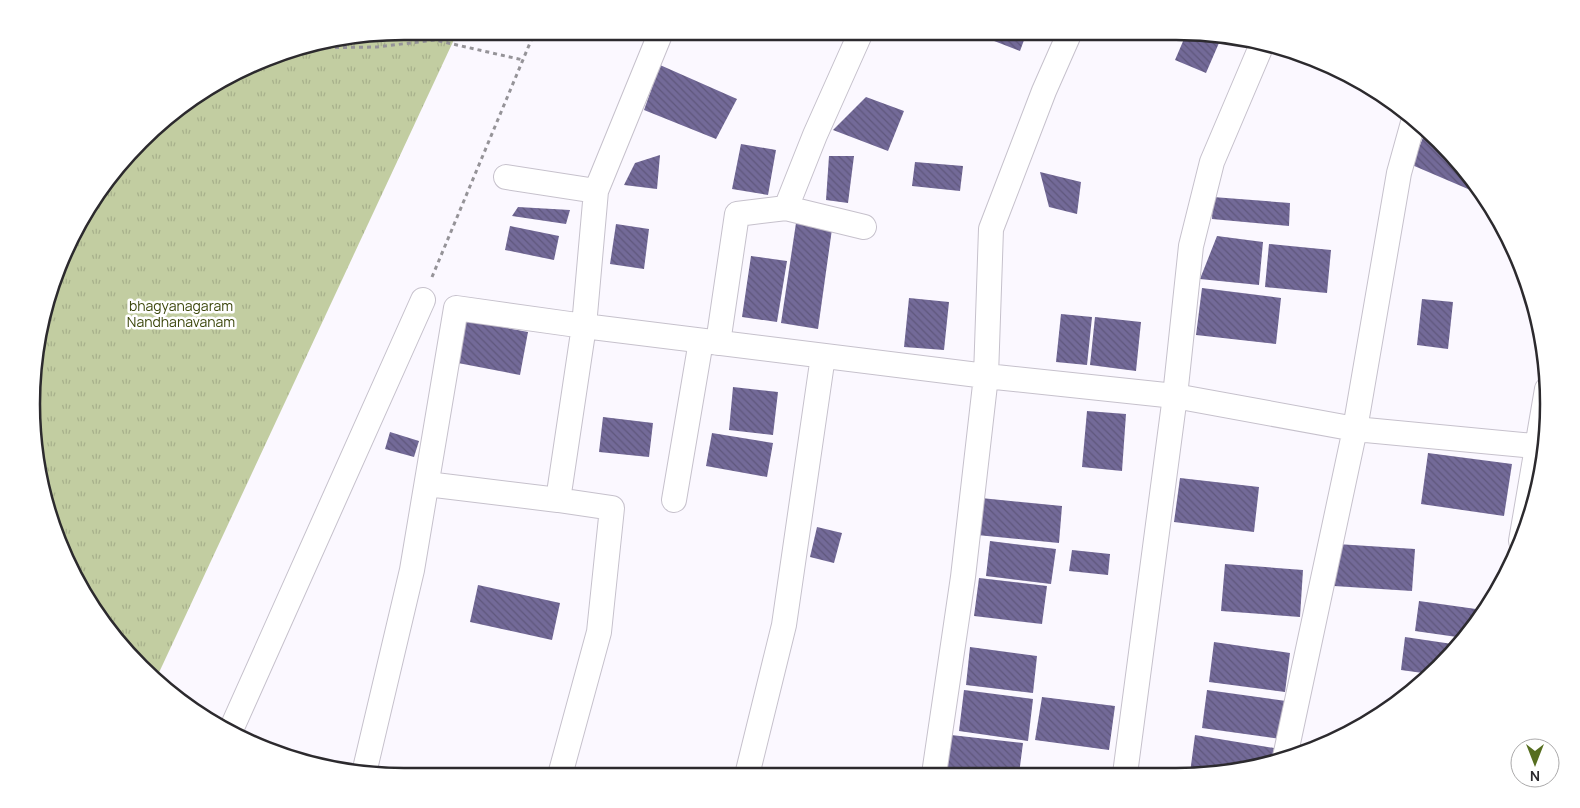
<svg xmlns="http://www.w3.org/2000/svg" width="1580" height="808" viewBox="0 0 1580 808" font-family="Manrope,sans-serif">
<defs>
<pattern id="park-tufts" width="24" height="20" patternUnits="userSpaceOnUse" patternTransform="scale(1.25)"><rect width="24" height="20" fill="#c2cda1"/><path d="M3 7l-1-3M5 7V3M7 7l1-3M15 17l-1-3M17 17v-4M19 17l1-3" fill="none" stroke="#a7b08b"/></pattern>
<pattern id="building-back-hatch" width="6" height="6" patternUnits="userSpaceOnUse" patternTransform="scale(1.25)"><rect width="6" height="6" fill="#736a98"/><path d="M-1 5l2 2M0 0l6 6M5-1l2 2" fill="none" stroke="#5f577c"/></pattern>
</defs>
<rect width="100%" height="100%" fill="#fbf8ff"/>
<path fill="url(#park-tufts)" d="M 404,31 L 458,31 L 156,679 L 141,668 L 70,569 L 34,452 L 38,331 L 60,261 L 94,197 L 177,108 L 284,51 Z"/>
<path fill="url(#building-back-hatch)" d="M 971,32 L 1027,32 L 1020,51 Z
M 1187,32 L 1222,36 L 1206,73 L 1175,60 Z
M 660,65 L 737,99 L 716,139 L 644,110 Z
M 866,97 L 904,111 L 888,151 L 833,130 Z
M 1426,130 L 1456,158 L 1477,187 L 1475,192 L 1412,165 Z
M 741,144 L 776,150 L 768,195 L 732,189 Z
M 660,155 L 657,189 L 624,185 L 635,163 Z
M 829,156 L 854,156 L 848,203 L 826,200 Z
M 915,162 L 963,166 L 960,191 L 912,186 Z
M 1040,172 L 1081,182 L 1077,214 L 1049,207 Z
M 1213,197 L 1290,203 L 1289,226 L 1212,219 Z
M 518,207 L 570,210 L 566,224 L 512,216 Z
M 796,223 L 832,229 L 818,329 L 781,323 Z
M 616,224 L 649,229 L 644,269 L 610,264 Z
M 510,226 L 559,236 L 554,260 L 505,250 Z
M 1217,236 L 1263,242 L 1259,285 L 1200,279 Z
M 1269,244 L 1331,250 L 1327,293 L 1265,287 Z
M 751,256 L 787,261 L 777,322 L 742,317 Z
M 1202,288 L 1281,298 L 1276,344 L 1196,335 Z
M 909,298 L 949,302 L 944,350 L 904,347 Z
M 1422,299 L 1453,302 L 1448,349 L 1417,345 Z
M 1061,314 L 1092,317 L 1087,365 L 1056,362 Z
M 1095,317 L 1141,322 L 1136,371 L 1090,365 Z
M 466,320 L 528,332 L 520,375 L 458,363 Z
M 733,387 L 778,392 L 773,435 L 729,430 Z
M 1087,411 L 1126,414 L 1122,471 L 1082,467 Z
M 603,417 L 653,423 L 649,457 L 599,452 Z
M 390,432 L 419,441 L 414,457 L 385,449 Z
M 712,433 L 773,443 L 767,477 L 706,466 Z
M 1428,453 L 1512,464 L 1504,516 L 1421,504 Z
M 1180,478 L 1259,487 L 1254,532 L 1174,522 Z
M 981,498 L 1062,506 L 1059,543 L 977,535 Z
M 817,527 L 842,533 L 834,563 L 810,557 Z
M 990,541 L 1056,549 L 1051,584 L 986,576 Z
M 1337,544 L 1415,549 L 1412,591 L 1334,586 Z
M 1072,550 L 1110,554 L 1108,575 L 1069,571 Z
M 1225,564 L 1303,570 L 1300,617 L 1221,611 Z
M 979,578 L 1047,586 L 1042,624 L 974,616 Z
M 478,585 L 560,603 L 552,640 L 470,622 Z
M 1419,601 L 1483,610 L 1464,638 L 1415,631 Z
M 1405,637 L 1459,645 L 1430,674 L 1401,670 Z
M 1214,642 L 1290,653 L 1285,692 L 1209,682 Z
M 970,647 L 1037,656 L 1033,693 L 966,685 Z
M 964,690 L 1033,699 L 1028,741 L 959,731 Z
M 1207,690 L 1286,701 L 1281,739 L 1202,728 Z
M 1042,697 L 1115,706 L 1109,750 L 1035,740 Z
M 951,735 L 1023,743 L 1019,774 L 947,774 Z
M 1195,735 L 1274,748 L 1272,761 L 1225,774 L 1190,773 Z"/>
<g fill="none" stroke-linecap="round" stroke-linejoin="round">
<g stroke="#c6c1cc" stroke-width="26">
<path id="street" d="M 661,32 L 596,191 L 584,326 L 986,376 L 1175,396 L 1355,429 L 1545,447
M 506,177 L 596,191
M 786,208 L 815,135 L 861,32
M 718,343 L 737,214 L 786,208 L 864,227
M 427,484 L 558,500
M 674,500 L 701,341
M 1521,541 L 1547,389
M 230,732 L 423,300
M 1285,757 L 1355,429 L 1399,173 L 1414,119
M 364,773 L 412,570 L 456,308 L 584,326 L 558,500 L 612,508 L 599,632 L 560,775
M 934,774 L 963,577 L 986,376 L 991,229 L 1044,91 L 1070,32
M 1125,774 L 1175,396 L 1191,246 L 1212,162 L 1263,42
M 747,775 L 784,625 L 823,356"/>
</g>
<path stroke="#959398" stroke-width="3" stroke-dasharray="4 4" stroke-linecap="butt" d="M 303,48 L 377,47 L 435,40 L 523,60
M 432,277 L 535,31"/>
<use href="#street" stroke="#fff" stroke-width="24"/>
</g>
<g text-anchor="middle" stroke-width="5" stroke-linejoin="round" paint-order="stroke">
<g font-size="14" fill="#3c470c" stroke="#fff">
<text x="181" y="311">bhagyanagaram<tspan x="181" dy="16">Nandhanavanam</tspan></text>
</g>
</g>
<path d="M0 0H1580V808H0ZM404 40H1176A364 364 0 0 1 1540 404V404A364 364 0 0 1 1176 768H404A364 364 0 0 1 40 404V404A364 364 0 0 1 404 40Z" fill="#fff" fill-rule="evenodd"/>
<path fill="none" stroke="#2c2a2e" stroke-width="2.5" d="M404 40H1176A364 364 0 0 1 1540 404V404A364 364 0 0 1 1176 768H404A364 364 0 0 1 40 404V404A364 364 0 0 1 404 40Z"/>
<g transform="translate(1535 763) rotate(180)"><circle r="24" fill="#ffffff" stroke="#abaaab"/>
<path d="M0-4L9 19L0 12L-9 19Z" fill="#566e1f"/>
<text y="-8" font-size="14" font-weight="bold" text-anchor="middle" fill="#2c2a2e">N</text>
</g>
</svg>
